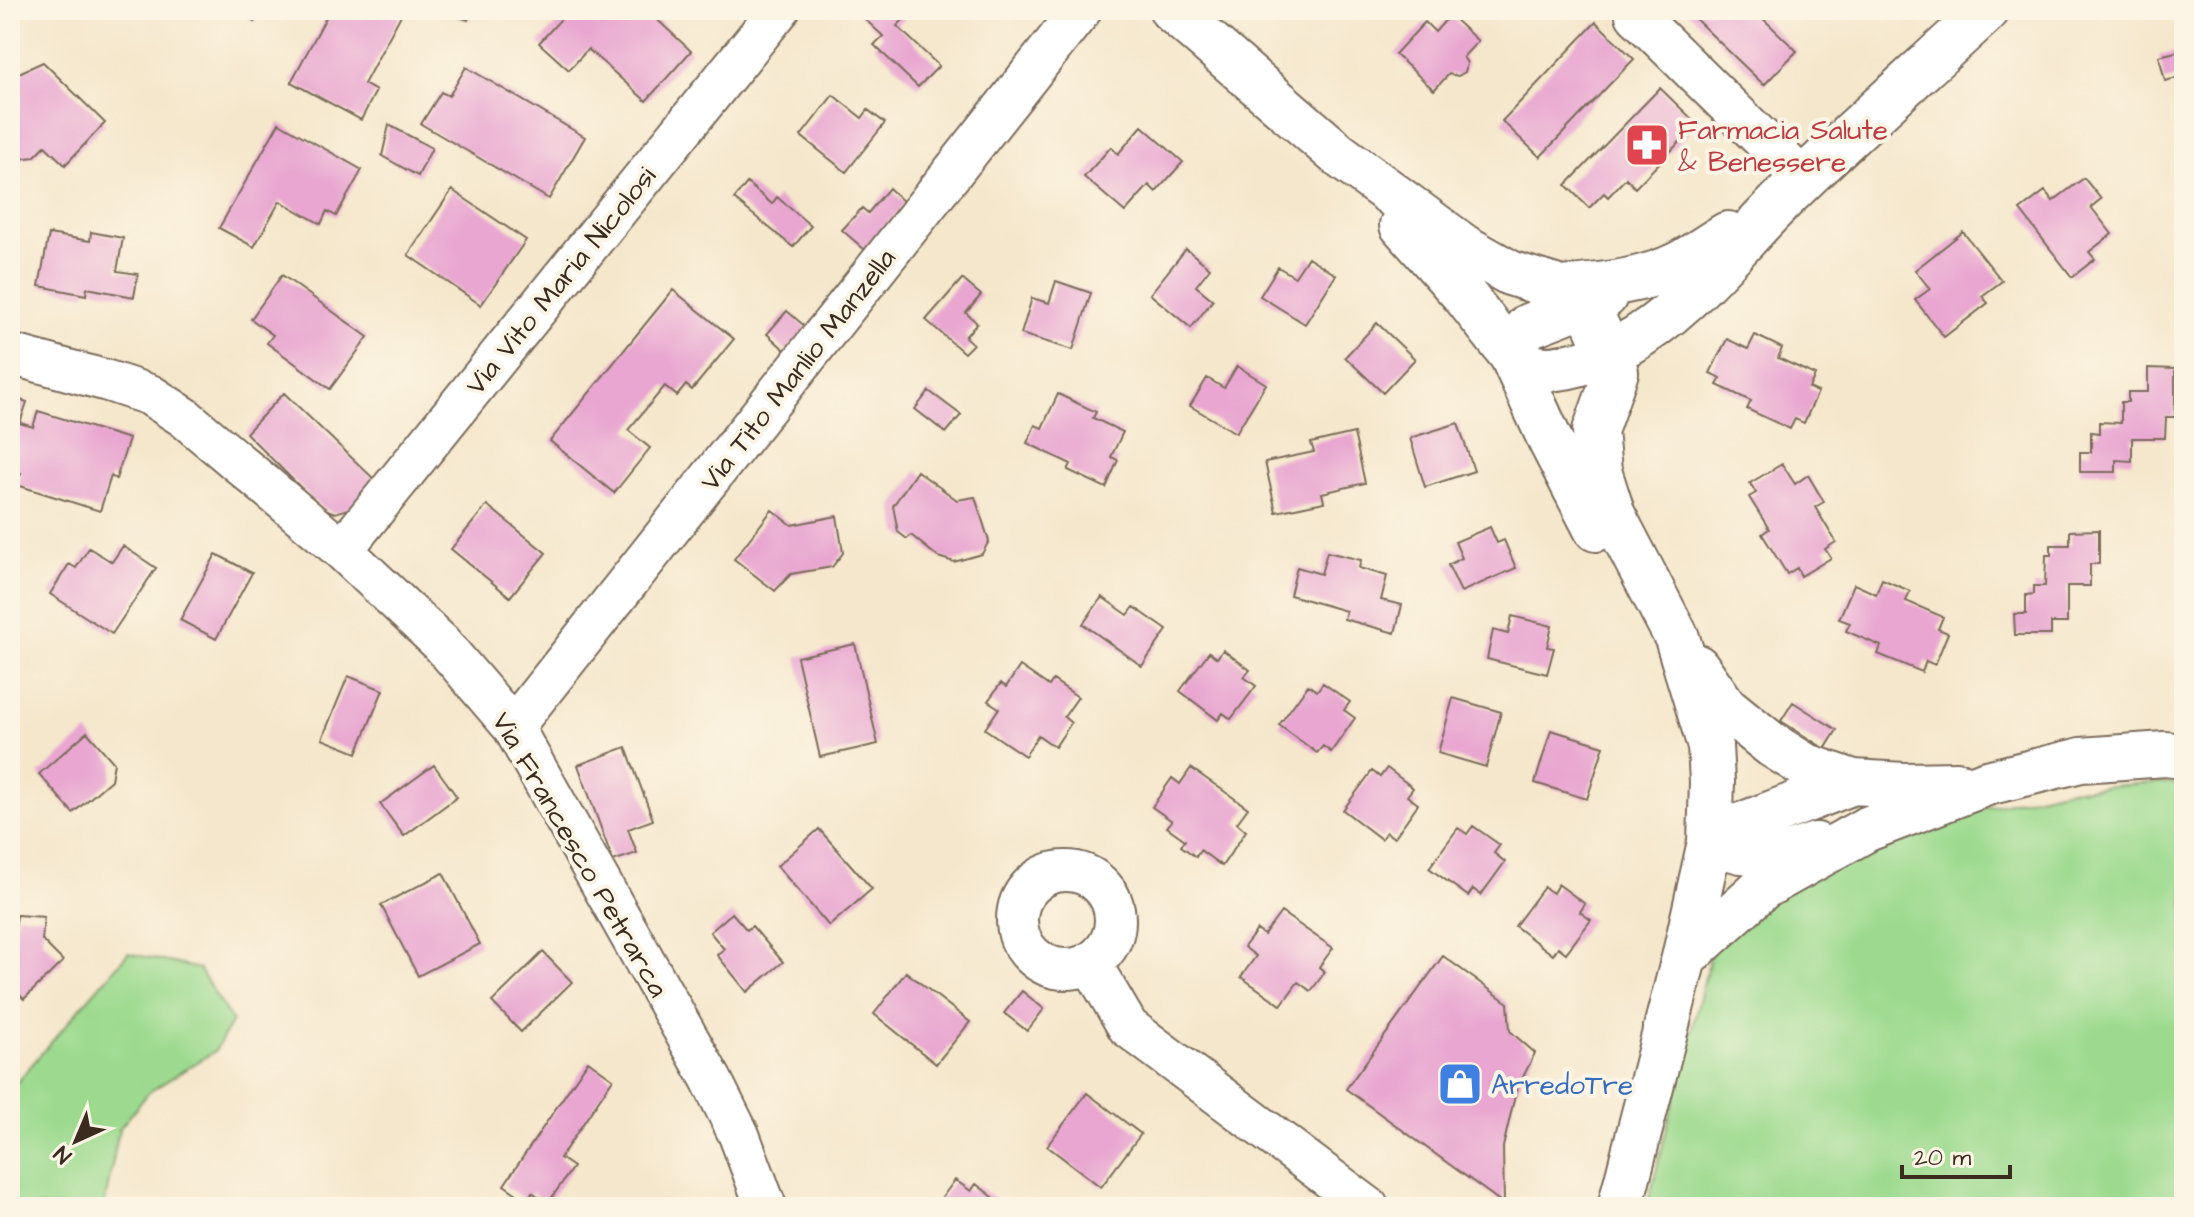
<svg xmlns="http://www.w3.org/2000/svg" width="2194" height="1217" viewBox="0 0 2194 1217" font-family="'Architects Daughter',sans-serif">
<rect width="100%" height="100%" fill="#fcf5e5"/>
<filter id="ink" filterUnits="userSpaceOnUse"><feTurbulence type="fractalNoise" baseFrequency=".0125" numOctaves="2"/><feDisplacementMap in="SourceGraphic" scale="16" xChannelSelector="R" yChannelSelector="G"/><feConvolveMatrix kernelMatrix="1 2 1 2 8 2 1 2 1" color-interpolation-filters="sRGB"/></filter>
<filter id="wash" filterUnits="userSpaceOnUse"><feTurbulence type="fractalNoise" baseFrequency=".006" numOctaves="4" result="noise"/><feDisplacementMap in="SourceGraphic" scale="32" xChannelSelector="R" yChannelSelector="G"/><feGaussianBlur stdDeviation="1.8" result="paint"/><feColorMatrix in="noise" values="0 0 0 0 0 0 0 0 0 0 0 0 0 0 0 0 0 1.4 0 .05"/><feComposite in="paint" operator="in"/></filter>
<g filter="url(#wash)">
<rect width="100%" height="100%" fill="#f5e7cc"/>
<path fill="#9dda8f" stroke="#6c8256" stroke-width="2" d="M 2148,783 L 2184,783 L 2184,1207 L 1647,1207 L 1713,946 L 1792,885 L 1889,840 L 1983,808 L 2064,790 Z
M 128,953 L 199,969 L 232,1021 L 215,1051 L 149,1092 L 119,1129 L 104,1207 L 10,1207 L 10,1090 Z"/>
<g id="blocks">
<path fill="#e8a6d0" d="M 240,10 L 264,10 L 254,22 Z
M 330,10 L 392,10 L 401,15 L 364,84 L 376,91 L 361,120 L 291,82 Z
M 438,10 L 472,10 L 468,20 Z
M 569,10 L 647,10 L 691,51 L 646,101 L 588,49 L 569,70 L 539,43 Z
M 855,10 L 913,10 L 897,26 L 939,66 L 918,87 L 874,45 L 883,36 Z
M 1686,10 L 1754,10 L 1797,51 L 1764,85 Z
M 1450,15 L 1478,41 L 1463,57 L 1467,63 L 1465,72 L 1458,76 L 1449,74 L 1434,90 L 1395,54 L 1425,22 L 1435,32 Z
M 1596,22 L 1634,59 L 1540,157 L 1502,121 Z
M 2180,51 L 2184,64 L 2184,76 L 2165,81 L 2159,56 Z
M 43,62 L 105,123 L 65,165 L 45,146 L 34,157 L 10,160 L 10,77 Z
M 466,67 L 585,137 L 549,199 L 421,124 L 441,92 L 449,96 Z
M 1660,88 L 1697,124 L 1635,188 L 1626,178 L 1608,197 L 1604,193 L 1589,208 L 1566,185 Z
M 833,95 L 862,118 L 868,110 L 885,123 L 846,172 L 801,136 Z
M 279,123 L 362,170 L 336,216 L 327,211 L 321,224 L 280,201 L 254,247 L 219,228 Z
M 389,125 L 432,148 L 418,176 L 382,156 Z
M 1142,126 L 1183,162 L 1156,192 L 1149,185 L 1125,212 L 1084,177 L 1111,147 L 1118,154 Z
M 2084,178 L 2101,199 L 2091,207 L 2112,234 L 2089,252 L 2095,259 L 2072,277 L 2020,210 L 2045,191 L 2053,201 Z
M 747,183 L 772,204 L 777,197 L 811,226 L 793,247 L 734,199 Z
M 889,188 L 905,203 L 865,250 L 842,230 L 862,208 L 868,213 Z
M 452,190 L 526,240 L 481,305 L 408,255 Z
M 91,232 L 123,238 L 117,271 L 138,274 L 134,297 L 87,288 L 86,295 L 39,286 L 49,234 L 90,241 Z
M 1963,232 L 2002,281 L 1982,296 L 1988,303 L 1944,337 L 1915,300 L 1930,289 L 1915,270 Z
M 1186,249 L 1210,268 L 1196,286 L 1213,300 L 1191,328 L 1150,294 Z
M 1308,257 L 1336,275 L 1305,324 L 1260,296 L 1278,267 L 1295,277 Z
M 282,275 L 368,337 L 330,389 L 267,343 L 273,335 L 251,319 Z
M 962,279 L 981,295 L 966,313 L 977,323 L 965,337 L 973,344 L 964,353 L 926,320 Z
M 1056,281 L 1091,293 L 1073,350 L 1021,334 L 1032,298 L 1049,303 Z
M 673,290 L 734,339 L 692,390 L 686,385 L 677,396 L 665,386 L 628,430 L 650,448 L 614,493 L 550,441 Z
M 787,311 L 807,328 L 786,351 L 767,334 Z
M 1377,323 L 1415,359 L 1383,393 L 1345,357 Z
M 1755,335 L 1782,348 L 1778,358 L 1815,375 L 1809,388 L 1818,392 L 1804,423 L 1795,419 L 1790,429 L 1747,409 L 1751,401 L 1717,385 L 1721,378 L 1710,373 L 1727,339 L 1748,349 Z
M 1237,366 L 1266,384 L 1236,433 L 1190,406 L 1207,378 L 1224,388 Z
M 2148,368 L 2175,369 L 2175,417 L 2166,417 L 2165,438 L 2132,438 L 2132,461 L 2116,460 L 2116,472 L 2080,472 L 2080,452 L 2091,452 L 2091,432 L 2099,433 L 2099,422 L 2121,423 L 2121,402 L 2128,402 L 2128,392 L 2148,392 Z
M 929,391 L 961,415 L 946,433 L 915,409 Z
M 284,393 L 375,480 L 348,509 L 335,513 L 320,507 L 246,433 Z
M 1058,394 L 1096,412 L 1093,418 L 1123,432 L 1111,457 L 1118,460 L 1106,488 L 1068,470 L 1071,464 L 1027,443 L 1035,425 L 1042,428 Z
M 10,397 L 27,402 L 20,423 L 33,427 L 38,411 L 129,439 L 116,479 L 111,476 L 100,511 L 17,485 L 21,473 L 10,470 Z
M 1458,423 L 1474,471 L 1425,487 L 1410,438 Z
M 1354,433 L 1365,483 L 1322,493 L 1324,502 L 1276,512 L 1265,462 L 1314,452 L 1311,443 Z
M 1782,464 L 1795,484 L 1808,475 L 1824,502 L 1815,507 L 1836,542 L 1825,549 L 1831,558 L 1801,576 L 1797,568 L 1787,574 L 1762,534 L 1769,529 L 1749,497 L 1756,493 L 1750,483 Z
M 917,471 L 957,500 L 975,497 L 989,541 L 982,554 L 954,562 L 938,557 L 911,535 L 907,539 L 898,532 L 893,506 Z
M 487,505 L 546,553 L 510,597 L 451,549 Z
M 772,510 L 792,525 L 837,516 L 843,553 L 832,567 L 791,574 L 775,591 L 734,559 Z
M 1490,527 L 1497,543 L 1504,540 L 1516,568 L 1461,592 L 1448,565 L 1462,558 L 1455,542 Z
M 2099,530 L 2099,564 L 2090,564 L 2090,586 L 2067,586 L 2067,623 L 2051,623 L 2051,635 L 2015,635 L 2014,614 L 2026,614 L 2026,595 L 2034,594 L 2034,586 L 2045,586 L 2046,555 L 2051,555 L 2051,545 L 2070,545 L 2070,531 Z
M 123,546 L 156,568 L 112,634 L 50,594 L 69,564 L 76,568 L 89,548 L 112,562 Z
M 1327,552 L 1361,560 L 1359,568 L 1387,576 L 1381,600 L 1402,605 L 1395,633 L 1344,619 L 1346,611 L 1290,595 L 1297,567 L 1321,574 Z
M 216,554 L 252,573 L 216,639 L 180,620 Z
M 1882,579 L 1910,591 L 1906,601 L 1943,617 L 1938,629 L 1948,633 L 1935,665 L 1926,661 L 1922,672 L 1878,654 L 1881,646 L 1846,631 L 1850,623 L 1839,619 L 1854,584 L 1876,594 Z
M 1102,597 L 1128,615 L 1134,607 L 1167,630 L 1142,666 L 1083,624 Z
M 1512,616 L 1552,626 L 1547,647 L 1554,648 L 1547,674 L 1487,659 L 1493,630 L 1508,634 Z
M 855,644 L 878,744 L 820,757 L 797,657 Z
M 1223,650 L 1250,670 L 1244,677 L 1256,686 L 1231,719 L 1223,713 L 1218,720 L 1180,691 L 1209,652 L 1217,658 Z
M 1020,666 L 1049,686 L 1053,680 L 1078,697 L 1064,717 L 1071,723 L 1055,747 L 1038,735 L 1025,756 L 985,729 L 999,708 L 988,701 L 1001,683 L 1006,687 Z
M 348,676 L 383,690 L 357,753 L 322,739 Z
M 1323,683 L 1350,702 L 1344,710 L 1355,718 L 1331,752 L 1323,746 L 1317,753 L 1279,725 L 1308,685 L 1317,691 Z
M 1453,698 L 1501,712 L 1486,767 L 1438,753 Z
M 1793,702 L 1837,730 L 1825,749 L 1781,721 Z
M 1551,730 L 1604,746 L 1587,799 L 1535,783 Z
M 87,732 L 114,763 L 111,780 L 73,813 L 39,774 Z
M 626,747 L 653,820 L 628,829 L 637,853 L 613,861 L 578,765 Z
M 434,765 L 457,797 L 404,836 L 380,804 Z
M 1191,768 L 1248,808 L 1237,823 L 1246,831 L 1222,866 L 1200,850 L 1196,857 L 1181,846 L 1185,840 L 1167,827 L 1172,821 L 1152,807 L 1172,778 L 1180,784 Z
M 1387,768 L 1413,788 L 1407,796 L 1418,804 L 1394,838 L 1386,832 L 1381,839 L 1343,810 L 1372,771 L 1380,777 Z
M 1473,826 L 1500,845 L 1494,853 L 1505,862 L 1481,895 L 1473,889 L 1468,896 L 1429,868 L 1458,828 L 1467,834 Z
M 819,829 L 872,889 L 829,926 L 777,866 Z
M 443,873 L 480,944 L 418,976 L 381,905 Z
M 1558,884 L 1585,904 L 1580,912 L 1591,920 L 1566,953 L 1558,947 L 1553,955 L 1515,926 L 1544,887 L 1553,893 Z
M 1281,912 L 1333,948 L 1319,967 L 1325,972 L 1311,991 L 1298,982 L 1281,1005 L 1241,977 L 1256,956 L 1244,947 L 1257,930 L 1264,935 Z
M 732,913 L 747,930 L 752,926 L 783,962 L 747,992 L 717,955 L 724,949 L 710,932 Z
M 17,915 L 44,917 L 42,940 L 63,961 L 24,999 L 10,986 L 10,940 L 14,935 Z
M 543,952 L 572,982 L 521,1032 L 492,1002 Z
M 1443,956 L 1508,1003 L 1510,1031 L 1535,1053 L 1516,1091 L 1503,1147 L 1504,1204 L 1346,1089 Z
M 906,972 L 970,1022 L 936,1064 L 874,1014 Z
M 1022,991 L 1044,1009 L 1027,1031 L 1004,1013 Z
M 588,1061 L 613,1079 L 560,1158 L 573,1167 L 548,1203 L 532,1192 L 527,1201 L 504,1185 Z
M 1087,1093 L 1141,1134 L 1101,1187 L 1047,1146 Z
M 955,1180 L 971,1191 L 976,1184 L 1006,1207 L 935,1207 Z"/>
</g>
</g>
<g filter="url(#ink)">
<use href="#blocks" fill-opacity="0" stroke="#7c6c5b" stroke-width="2"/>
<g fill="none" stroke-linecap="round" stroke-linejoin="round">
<g stroke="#7c6c5b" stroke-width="44">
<path id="street" d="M 1636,15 L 1804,180
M 10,354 L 108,381 L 150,395 L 184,417 L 342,550 L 441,643 L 513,727 L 711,1079 L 739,1135 L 766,1207
M 342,550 L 779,10
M 513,727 L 1081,10
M1017 920a49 49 0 1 1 98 0a49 49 0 1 1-98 0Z
M 1091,964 L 1128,1027 L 1368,1207"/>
</g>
<g stroke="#7c6c5b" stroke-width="48">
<path id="secondary" d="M 1172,10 L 1339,155 L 1464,247 L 1510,273 L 1561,289 L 1587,305 L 1609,353 L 1616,372 L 1595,431 L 1599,471 L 1613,515 L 1677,638 L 1710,746 L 1712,782 L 1710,842 L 1684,958 L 1620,1207
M 1402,225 L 1464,295 L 1512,356 L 1551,442 L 1596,529
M 1561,289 C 1601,285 1643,282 1679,264 C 1696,255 1712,243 1728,234
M 1512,356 C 1519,360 1527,365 1534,367 C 1555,374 1602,358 1621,347 C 1686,312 1731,251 1782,200 C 1848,135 1919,73 1987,10
M 1512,356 L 1516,340 L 1528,326 L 1605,296
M 1697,667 L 1725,707 L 1772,745 L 1804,765 L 1853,782 L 1904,785 L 1957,784
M 1710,842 L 1741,851 L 1782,856 L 1816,845
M 1710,842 L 1739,826 L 1853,782
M 1684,958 L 1763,887 L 1867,829 L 1987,783 L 2081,760 L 2165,754 L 2184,756"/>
</g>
<use href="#street" stroke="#fff" stroke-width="40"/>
<use href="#secondary" stroke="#fff" stroke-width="44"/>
</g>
</g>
<defs>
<g id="pharmacy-square" transform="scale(2.3)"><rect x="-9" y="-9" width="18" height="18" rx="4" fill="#e0444e" stroke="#fcf5e5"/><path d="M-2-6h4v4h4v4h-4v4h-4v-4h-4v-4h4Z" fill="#fff"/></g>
<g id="shop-square" transform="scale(2.3)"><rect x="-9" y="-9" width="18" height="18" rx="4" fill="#3f7fe0" stroke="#fcf5e5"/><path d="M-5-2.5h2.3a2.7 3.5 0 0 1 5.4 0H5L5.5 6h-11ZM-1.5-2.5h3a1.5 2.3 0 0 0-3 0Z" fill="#fff"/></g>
</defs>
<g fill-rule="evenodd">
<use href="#pharmacy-square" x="1647" y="145"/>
<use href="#shop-square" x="1460" y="1084"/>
</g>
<g text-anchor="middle" stroke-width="8" stroke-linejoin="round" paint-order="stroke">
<g font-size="28" fill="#be3a42" stroke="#fcf5e5" text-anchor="start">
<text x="1678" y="139">Farmacia Salute<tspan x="1678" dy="32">&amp; Benessere</tspan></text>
</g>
<g font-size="28" fill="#3b2a1e" stroke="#fcf5e5">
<text transform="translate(560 280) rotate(-51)" y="10">Via Vito Maria Nicolosi</text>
<text transform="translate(797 369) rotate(-52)" y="10">Via Tito Manlio Manzella</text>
<text transform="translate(581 854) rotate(60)" y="10">Via Francesco Petrarca</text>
</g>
<g font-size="28" fill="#366cbe" stroke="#fcf5e5" text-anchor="start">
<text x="1491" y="1094">ArredoTre</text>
</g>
</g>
<rect width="2194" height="1217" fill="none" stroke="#fcf5e5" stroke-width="40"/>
<g transform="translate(76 1141) rotate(224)" stroke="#fcf5e5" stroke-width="6" paint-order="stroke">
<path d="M0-6L14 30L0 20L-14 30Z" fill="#3b2a1e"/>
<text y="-12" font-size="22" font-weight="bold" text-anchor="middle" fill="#3b2a1e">N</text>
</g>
<path d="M1902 1165v12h108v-12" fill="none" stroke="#3b2a1e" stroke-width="4"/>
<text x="1914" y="1165" font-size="24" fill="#3b2a1e" stroke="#fcf5e5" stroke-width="6" paint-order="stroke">20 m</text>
</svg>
